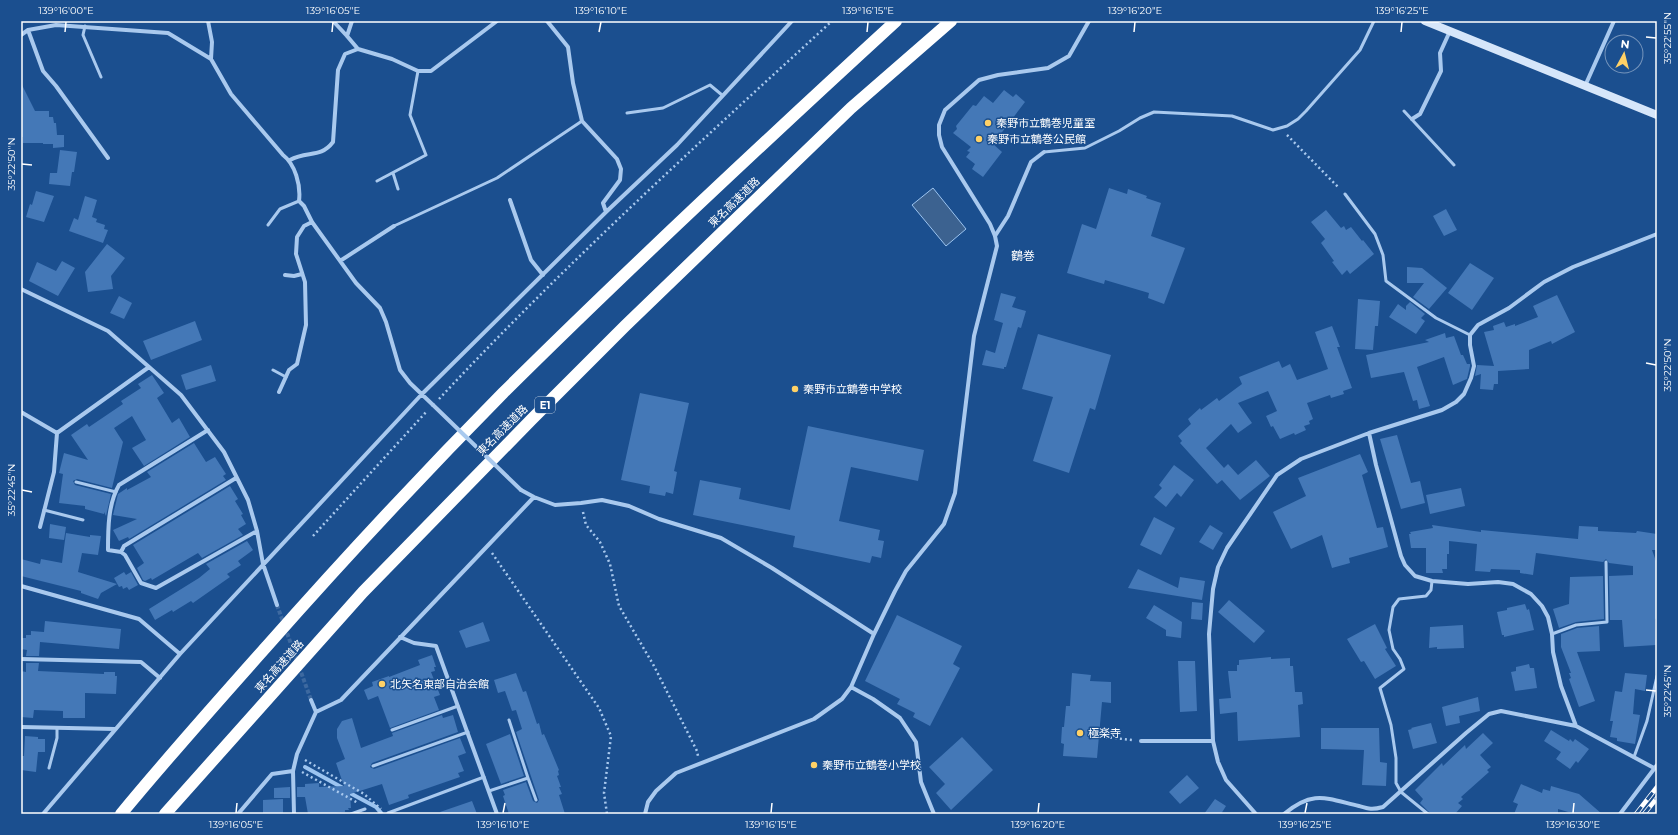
<svg xmlns="http://www.w3.org/2000/svg" width="1678" height="835" viewBox="0 0 1678 835" font-family="Montserrat,'Noto Sans JP',sans-serif">
<rect width="100%" height="100%" fill="#1b4f8f"/>
<path fill="#3c6290" stroke="#9cc4f0" d="M 933,188 L 966,229 L 946,246 L 912,205 Z"/>
<g fill="none" stroke-linecap="round" stroke-linejoin="round">
<path stroke="#9cc4f0" stroke-width="4" d="M 305,767 L 343,788
M 348,792 L 376,807 L 382,814"/>
</g>
<path fill="#4478b7" d="M 21,83 L 35,111 L 49,111 L 49,117 L 53,117 L 54,123 L 56,123 L 57,135 L 64,135 L 64,147 L 53,148 L 53,144 L 43,144 L 43,143 L 23,143 L 23,137 L 21,137 Z
M 1004,90 L 1013,97 L 1016,94 L 1025,102 L 993,144 L 1002,152 L 983,177 L 972,169 L 975,164 L 966,157 L 970,152 L 967,151 L 971,147 L 953,133 L 957,129 L 956,126 L 973,105 L 976,106 L 984,96 L 993,103 Z
M 60,150 L 77,152 L 74,172 L 72,172 L 70,186 L 49,184 L 50,173 L 57,173 Z
M 1109,188 L 1127,194 L 1128,189 L 1147,196 L 1146,198 L 1161,203 L 1151,236 L 1185,248 L 1164,304 L 1148,298 L 1149,293 L 1105,280 L 1104,284 L 1067,273 L 1082,224 L 1096,229 Z
M 36,191 L 54,196 L 44,222 L 26,217 L 30,204 L 32,205 Z
M 85,196 L 97,200 L 92,217 L 97,219 L 96,222 L 105,225 L 104,229 L 108,230 L 103,243 L 69,231 L 74,218 L 78,220 Z
M 1446,209 L 1457,230 L 1444,236 L 1433,216 Z
M 1326,210 L 1341,228 L 1344,226 L 1346,230 L 1351,227 L 1362,241 L 1363,240 L 1374,254 L 1350,274 L 1347,270 L 1342,275 L 1332,262 L 1334,261 L 1321,243 L 1325,239 L 1311,222 Z
M 107,244 L 125,258 L 111,276 L 113,289 L 88,292 L 85,272 Z
M 62,261 L 75,268 L 58,296 L 29,281 L 37,262 L 56,271 Z
M 1470,263 L 1494,278 L 1472,310 L 1448,293 Z
M 1407,267 L 1422,268 L 1447,288 L 1429,309 L 1413,297 L 1424,283 L 1407,283 Z
M 1001,293 L 1016,297 L 1012,307 L 1026,311 L 1021,328 L 1018,327 L 1006,367 L 1004,367 L 1004,369 L 982,365 L 986,350 L 995,353 L 1003,323 L 994,320 Z
M 1557,295 L 1575,332 L 1552,344 L 1551,341 L 1529,350 L 1529,369 L 1498,371 L 1498,384 L 1494,384 L 1493,390 L 1480,389 L 1481,374 L 1475,376 L 1477,365 L 1494,366 L 1484,332 L 1494,330 L 1493,326 L 1504,322 L 1506,327 L 1515,324 L 1515,326 L 1538,317 L 1533,306 Z
M 119,296 L 132,303 L 124,319 L 110,313 Z
M 1358,299 L 1380,301 L 1378,326 L 1375,326 L 1373,350 L 1355,349 Z
M 1410,302 L 1425,314 L 1421,318 L 1425,321 L 1416,334 L 1389,317 L 1398,304 L 1406,310 L 1406,306 Z
M 195,321 L 202,340 L 151,360 L 143,341 Z
M 1332,326 L 1340,347 L 1337,347 L 1352,388 L 1343,391 L 1344,394 L 1331,398 L 1330,395 L 1307,403 L 1313,419 L 1309,421 L 1310,424 L 1304,426 L 1306,430 L 1295,435 L 1294,433 L 1280,439 L 1273,426 L 1271,427 L 1266,416 L 1277,411 L 1268,391 L 1238,403 L 1252,423 L 1238,433 L 1231,424 L 1206,448 L 1224,468 L 1228,464 L 1238,475 L 1256,460 L 1270,476 L 1240,500 L 1222,480 L 1217,484 L 1180,443 L 1182,441 L 1178,436 L 1191,424 L 1188,419 L 1200,408 L 1201,410 L 1217,398 L 1219,401 L 1242,384 L 1239,377 L 1279,361 L 1282,368 L 1290,364 L 1297,380 L 1328,369 L 1315,332 Z
M 1445,333 L 1446,338 L 1454,336 L 1461,355 L 1463,355 L 1467,364 L 1470,364 L 1470,366 L 1467,379 L 1453,385 L 1444,357 L 1417,367 L 1430,406 L 1419,409 L 1417,400 L 1413,401 L 1404,372 L 1371,378 L 1366,355 L 1429,342 L 1425,340 Z
M 1038,334 L 1111,355 L 1095,410 L 1090,408 L 1069,473 L 1033,461 L 1053,397 L 1022,389 Z
M 211,365 L 216,381 L 186,390 L 181,375 Z
M 152,375 L 164,393 L 157,398 L 172,423 L 179,418 L 190,437 L 144,466 L 132,448 L 146,440 L 132,416 L 114,428 L 123,442 L 112,488 L 77,479 L 73,481 L 75,485 L 111,494 L 106,516 L 104,512 L 104,514 L 85,509 L 85,506 L 59,503 L 63,474 L 59,473 L 64,453 L 88,460 L 71,435 L 87,424 L 89,427 L 123,404 L 121,401 L 141,388 L 138,384 Z
M 640,393 L 689,403 L 674,471 L 677,472 L 673,494 L 666,492 L 665,496 L 649,493 L 650,486 L 621,480 Z
M 808,426 L 924,450 L 918,481 L 851,467 L 839,521 L 880,530 L 878,540 L 884,541 L 881,558 L 872,556 L 870,563 L 793,547 L 795,536 L 693,515 L 700,480 L 741,488 L 739,499 L 790,510 Z
M 1397,435 L 1411,483 L 1420,481 L 1425,503 L 1401,509 L 1380,439 Z
M 194,443 L 206,462 L 215,457 L 226,474 L 223,476 L 226,480 L 129,539 L 128,537 L 119,541 L 113,530 L 137,519 L 113,515 L 118,494 L 127,488 L 127,490 L 151,477 L 147,472 Z
M 1360,454 L 1368,472 L 1362,475 L 1377,528 L 1383,527 L 1388,547 L 1349,558 L 1350,563 L 1332,568 L 1322,535 L 1291,549 L 1273,512 L 1306,496 L 1298,478 Z
M 1174,465 L 1194,480 L 1181,497 L 1177,493 L 1166,507 L 1154,497 L 1162,488 L 1159,485 Z
M 230,486 L 238,499 L 235,501 L 243,514 L 241,515 L 246,524 L 238,529 L 243,535 L 202,558 L 198,553 L 152,580 L 151,578 L 145,581 L 143,580 L 137,568 L 144,563 L 133,545 Z
M 1461,488 L 1465,506 L 1430,514 L 1426,495 Z
M 1154,517 L 1175,528 L 1161,555 L 1140,545 Z
M 50,524 L 66,527 L 64,540 L 49,538 Z
M 1210,525 L 1223,533 L 1213,550 L 1199,542 Z
M 1432,525 L 1481,532 L 1481,530 L 1578,539 L 1579,526 L 1598,527 L 1598,531 L 1636,533 L 1637,531 L 1657,534 L 1657,550 L 1652,550 L 1657,564 L 1657,618 L 1655,619 L 1656,645 L 1624,647 L 1622,620 L 1610,620 L 1609,576 L 1633,575 L 1633,566 L 1609,563 L 1606,559 L 1603,562 L 1536,553 L 1533,575 L 1520,573 L 1520,570 L 1491,569 L 1490,572 L 1475,571 L 1477,544 L 1449,541 L 1449,554 L 1447,554 L 1447,569 L 1442,569 L 1443,573 L 1426,573 L 1426,548 L 1411,548 L 1409,534 L 1411,534 L 1410,532 L 1433,528 Z
M 66,533 L 90,537 L 90,535 L 101,536 L 98,555 L 82,553 L 78,572 L 117,584 L 101,593 L 98,599 L 81,593 L 81,591 L 21,576 L 21,559 L 40,564 L 41,559 L 62,563 Z
M 247,541 L 253,550 L 238,561 L 241,565 L 227,574 L 230,577 L 193,603 L 191,601 L 173,612 L 172,610 L 155,620 L 149,609 L 199,578 L 210,569 L 206,564 Z
M 1138,569 L 1178,588 L 1180,577 L 1205,581 L 1202,600 L 1128,588 Z
M 124,572 L 126,575 L 131,572 L 138,585 L 129,590 L 127,587 L 123,589 L 122,586 L 119,587 L 114,578 Z
M 1603,576 L 1604,619 L 1576,622 L 1559,628 L 1553,609 L 1569,604 L 1570,577 Z
M 1229,600 L 1265,631 L 1254,643 L 1218,612 Z
M 1192,602 L 1203,603 L 1202,620 L 1191,619 Z
M 1525,604 L 1527,610 L 1529,609 L 1534,630 L 1504,637 L 1504,635 L 1502,635 L 1497,612 L 1507,610 L 1507,608 Z
M 1154,605 L 1182,622 L 1181,638 L 1166,636 L 1166,630 L 1146,618 Z
M 897,615 L 962,646 L 953,664 L 960,668 L 930,726 L 913,717 L 915,713 L 897,704 L 900,699 L 865,681 Z
M 45,621 L 121,629 L 119,649 L 40,642 L 39,656 L 26,656 L 27,650 L 21,649 L 21,638 L 26,638 L 26,635 L 31,635 L 31,631 L 44,632 Z
M 483,622 L 490,641 L 466,648 L 459,631 Z
M 1375,624 L 1387,648 L 1385,649 L 1396,666 L 1375,679 L 1364,661 L 1361,662 L 1347,639 Z
M 1463,625 L 1464,648 L 1437,649 L 1437,647 L 1429,648 L 1430,627 Z
M 1599,626 L 1600,651 L 1577,652 L 1595,701 L 1579,707 L 1569,679 L 1571,678 L 1569,673 L 1571,673 L 1561,647 L 1561,634 L 1577,628 Z
M 432,655 L 436,667 L 434,667 L 435,671 L 431,672 L 440,695 L 434,697 L 439,710 L 390,728 L 378,696 L 368,700 L 364,690 L 373,686 L 372,682 L 389,676 L 389,677 L 420,665 L 418,660 Z
M 1271,657 L 1271,659 L 1290,658 L 1290,666 L 1293,666 L 1295,692 L 1302,692 L 1303,704 L 1298,705 L 1300,737 L 1238,741 L 1237,712 L 1220,714 L 1219,699 L 1231,698 L 1228,671 L 1237,671 L 1237,665 L 1239,665 L 1239,660 Z
M 1178,661 L 1195,661 L 1197,711 L 1180,712 Z
M 26,663 L 39,663 L 38,671 L 104,674 L 104,672 L 115,672 L 115,676 L 117,676 L 116,694 L 85,693 L 85,718 L 63,718 L 63,711 L 34,710 L 33,718 L 21,717 L 21,671 L 26,672 Z
M 1529,664 L 1530,668 L 1534,668 L 1537,688 L 1515,691 L 1511,672 L 1516,671 L 1516,667 Z
M 516,673 L 523,692 L 526,691 L 537,724 L 539,723 L 542,735 L 544,734 L 559,770 L 558,771 L 559,775 L 557,776 L 561,787 L 559,787 L 562,794 L 559,795 L 565,814 L 509,814 L 503,796 L 505,795 L 503,790 L 526,782 L 533,801 L 537,803 L 539,800 L 516,732 L 522,729 L 516,710 L 512,711 L 505,691 L 498,693 L 494,680 Z
M 1072,673 L 1091,675 L 1090,681 L 1111,682 L 1111,703 L 1102,702 L 1097,758 L 1063,756 L 1064,744 L 1061,743 L 1062,727 L 1064,727 L 1066,706 L 1070,706 Z
M 1625,673 L 1647,675 L 1645,691 L 1635,689 L 1633,714 L 1640,715 L 1635,744 L 1617,741 L 1617,738 L 1610,737 L 1613,721 L 1610,721 L 1615,691 L 1622,692 Z
M 1478,697 L 1480,711 L 1459,716 L 1460,723 L 1446,726 L 1442,707 Z
M 442,715 L 443,718 L 453,715 L 458,732 L 372,763 L 370,767 L 374,769 L 460,738 L 466,753 L 458,756 L 464,771 L 458,773 L 460,777 L 408,795 L 409,798 L 389,805 L 382,784 L 350,794 L 351,808 L 348,808 L 349,810 L 345,810 L 345,812 L 327,814 L 308,814 L 305,797 L 297,797 L 297,787 L 305,787 L 305,784 L 319,783 L 319,787 L 344,786 L 336,763 L 345,759 L 337,738 L 337,729 L 342,721 L 352,718 L 361,748 L 393,736 L 392,733 Z
M 1431,723 L 1437,743 L 1413,749 L 1408,730 L 1412,729 L 1411,728 Z
M 1321,728 L 1379,728 L 1380,762 L 1387,763 L 1386,786 L 1362,785 L 1364,750 L 1321,749 Z
M 1551,730 L 1569,741 L 1570,739 L 1573,742 L 1575,739 L 1589,749 L 1578,763 L 1576,761 L 1570,769 L 1556,759 L 1561,752 L 1544,741 Z
M 1483,733 L 1493,743 L 1480,755 L 1491,767 L 1487,770 L 1489,772 L 1461,797 L 1463,799 L 1458,803 L 1462,806 L 1455,814 L 1431,814 L 1420,803 L 1423,799 L 1415,790 L 1442,763 L 1443,766 L 1465,745 L 1466,749 Z
M 510,734 L 524,776 L 501,784 L 486,744 Z
M 25,736 L 38,737 L 38,739 L 45,739 L 45,752 L 38,752 L 36,772 L 21,770 L 21,756 L 24,756 Z
M 962,737 L 993,770 L 951,810 L 936,793 L 945,784 L 929,767 Z
M 1187,775 L 1199,788 L 1180,804 L 1169,792 Z
M 1521,784 L 1542,793 L 1543,789 L 1550,791 L 1551,786 L 1579,794 L 1602,814 L 1575,814 L 1558,809 L 1558,814 L 1514,814 L 1518,804 L 1513,802 Z
M 290,787 L 290,798 L 274,798 L 274,788 Z
M 283,799 L 283,814 L 263,814 L 263,800 Z
M 1215,799 L 1226,806 L 1221,814 L 1204,814 Z
M 472,801 L 477,814 L 441,814 L 440,812 Z"/>
<g fill="none" stroke-linecap="round" stroke-linejoin="round">
<path stroke="#3d69a0" stroke-width="4" stroke-dasharray="4 2" stroke-linecap="butt" d="M 277,605 L 311,700"/>
<path stroke="#a9c9ee" stroke-width="2.5" stroke-dasharray="2 3" stroke-linecap="butt" d="M 1287,135 L 1339,188
M 439,399 C 563,266 698,144 832,21
M 583,512 L 586,525 L 600,542 L 610,564 L 619,606 L 654,666 L 697,751 L 698,756
M 313,536 L 427,411
M 492,553 L 599,708 L 611,736 L 604,793 L 607,814
M 1105,737 L 1132,740
M 305,760 L 364,794 L 381,809
M 302,772 L 358,803"/>
<path stroke="#a9c9ee" stroke-width="3" d="M 85,26 L 83,35 L 101,77
M 1404,111 L 1454,165
M 627,113 L 663,108 L 710,85 L 722,95
M 1044,152 L 1085,148 L 1119,131 L 1140,118 L 1154,112 L 1232,116 L 1273,130 L 1287,126 L 1298,119 L 1306,111 L 1360,50 L 1374,21
M 393,173 L 398,189
M 377,181 L 426,155 L 410,115 L 418,71
M 1345,194 L 1375,234 L 1383,255 L 1386,281 L 1436,318 L 1470,335
M 268,225 L 280,209 L 299,201
M 394,226 L 497,178 L 582,121
M 273,370 L 286,377
M 76,482 L 116,492
M 44,510 L 83,520
M 1552,634 L 1576,625 L 1607,622 L 1606,562
M 392,730 L 458,706
M 1634,757 L 1647,721 L 1657,676
M 373,766 L 468,732
M 49,768 L 57,738 L 57,728
M 528,778 L 536,800
M 489,791 L 528,778 L 509,720
M 388,813 L 484,777
M 351,814 L 365,809
M 1428,814 L 1401,792 L 1396,783 L 1396,758 L 1391,725 L 1380,688 L 1404,669 L 1400,659 L 1393,649 L 1389,630 L 1393,607 L 1399,599 L 1426,596 L 1431,590 L 1432,581"/>
<path stroke="#a9c9ee" stroke-width="4" d="M 208,21 L 212,42 L 211,59
M 333,21 L 347,36 L 358,49 L 392,59 L 418,71 L 431,71 L 497,21
M 547,21 L 568,47 L 573,83 L 582,121 L 617,159 L 621,169 L 620,180 L 603,203 L 606,212
M 28,30 L 43,71 L 56,86 L 108,158
M 21,35 L 28,30 L 56,25 L 168,33 L 211,59 L 231,94 L 283,155 C 295,164 301,185 299,201 L 304,206 L 312,222 L 356,283 L 380,308 L 386,322 L 400,370 L 410,383 L 433,405
M 347,36 L 352,21
M 1585,86 L 1614,21
M 1412,119 L 1420,114 L 1441,71 L 1440,53 L 1450,31
M 290,160 C 307,150 320,159 333,142 L 338,70 L 345,54 L 358,49
M 510,200 L 531,260 L 543,275
M 995,236 L 1008,216 L 1031,162 L 1044,152
M 340,261 L 394,226
M 285,275 L 294,276 L 302,274
M 21,289 L 108,331 L 181,395 L 224,452 L 248,500 L 257,531 L 263,564 L 277,605
M 279,392 L 289,370 L 297,364 L 306,325 L 305,282 L 296,254 L 297,237 L 304,226 L 312,222
M 21,412 L 57,433
M 208,430 L 119,485 C 108,504 108,529 108,550 L 121,552 L 125,555 L 141,583 L 156,588 L 257,531
M 57,433 L 149,367
M 1369,433 L 1376,465 L 1401,556 L 1405,565 L 1415,576 L 1432,581 L 1468,584 L 1498,582 L 1513,584 L 1531,594 L 1542,606 L 1548,617 L 1552,634 L 1553,652 L 1561,686 L 1576,726
M 521,490 L 534,497 L 555,505 L 581,503 L 602,500 L 629,506 L 659,519 L 721,538 L 772,568 L 874,634
M 40,527 L 54,472 L 57,433
M 121,552 L 124,546 L 236,478
M 21,586 L 139,619 L 180,654
M 400,637 L 414,643 L 436,646 L 497,814
M 21,659 L 141,662 L 160,678
M 851,687 L 873,699 L 900,718 L 916,742 L 921,782 L 934,814
M 311,700 L 316,712
M 21,727 L 115,729
M 1141,741 L 1213,741
M 43,814 L 180,654 L 422,394 L 606,212 L 677,145 L 792,21
M 238,814 L 272,774 L 293,771
M 294,814 L 293,771 L 297,754 L 316,712 L 341,700 L 534,497
M 645,814 L 648,802 L 656,791 L 676,773 L 814,719 L 842,699 L 851,687 L 874,634 L 895,591 L 906,571 L 944,524 L 955,493 L 974,336 L 997,246 L 995,236 L 990,224 L 942,147 L 939,135 L 939,125 L 945,110 L 979,80 L 998,75 L 1048,68 L 1069,56 L 1089,21
M 1256,814 L 1226,780 L 1218,762 L 1213,741 L 1209,634 L 1213,589 L 1218,567 L 1227,548 L 1277,475 L 1301,459 L 1369,433 L 1442,410 L 1456,402 L 1464,394 L 1471,378 L 1474,366 L 1470,345 L 1470,335 L 1478,325 L 1509,308 L 1544,282 L 1573,267 L 1657,234
M 1284,814 C 1313,790 1325,798 1359,806 C 1369,809 1372,810 1383,807 L 1466,733 L 1489,714 L 1501,711 L 1576,726 L 1654,768
M 1620,814 L 1657,765"/>
<path stroke="#d6e6fa" stroke-width="8" d="M 1425,21 L 1657,115"/>
<path stroke="#fff" stroke-width="12" d="M 121,814 C 168,757 218,701 267,646 C 343,560 422,475 503,393 C 631,266 763,143 896,21
M 165,814 L 363,592 L 532,419 L 625,326 L 851,108 L 951,21"/>
<g stroke="#fff" stroke-width="4.5">
<path id="rail" d="M 1636,814 L 1657,787
M 1644,814 L 1657,798"/>
</g>
<use href="#rail" stroke="#1b4f8f" stroke-width="3" stroke-dasharray="9" stroke-linecap="butt"/>
<path stroke="#a9c9ee" stroke-width="4" d="M 433,405 L 521,490"/>
</g>
<path fill="none" stroke="#fff" stroke-width="1.5" d="M 65,32 L 66,22M 332,32 L 333,22M 599,32 L 601,22M 867,32 L 868,22M 1134,32 L 1135,22M 1401,32 L 1402,22M 1646,37 L 1656,38M 22,164 L 32,165M 1646,363 L 1656,365M 22,490 L 32,492M 1646,690 L 1656,691M 236,813 L 237,803M 503,813 L 505,803M 771,813 L 772,803M 1038,813 L 1039,803M 1305,813 L 1307,803M 1573,813 L 1574,803"/>
<g fill="#ffd166" stroke="#1b4f8f" stroke-width="1.5">
<circle cx="988" cy="123" r="4"/>
<circle cx="979" cy="139" r="4"/>
<circle cx="795" cy="389" r="4"/>
<circle cx="382" cy="684" r="4"/>
<circle cx="1080" cy="733" r="4"/>
<circle cx="814" cy="765" r="4"/>
</g>
<g text-anchor="middle" stroke-width="3" stroke-linejoin="round" paint-order="stroke">
<rect fill="#1b4f8f" stroke="#bbcadd" stroke-width="1" x="535" y="397" width="20" height="16" rx="3"/>
<g font-size="10" font-weight="bold" fill="#fff">
<text x="545" y="409">E1</text>
</g>
<g font-size="11" fill="#fff" stroke="#1b4f8f" text-anchor="start">
<text x="996" y="127">秦野市立鶴巻児童室</text>
<text x="987" y="143">秦野市立鶴巻公民館</text>
<text x="803" y="393">秦野市立鶴巻中学校</text>
<text x="390" y="688">北矢名東部自治会館</text>
<text x="1088" y="737">極楽寺</text>
<text x="822" y="769">秦野市立鶴巻小学校</text>
</g>
<g font-size="11" fill="#fff" stroke="#1b4f8f">
<text transform="translate(734 202) rotate(-44)" y="4">東名高速道路</text>
<text transform="translate(502 430) rotate(-45)" y="4">東名高速道路</text>
<text transform="translate(279 666) rotate(-48)" y="4">東名高速道路</text>
</g>
<g font-size="12" fill="#fff" stroke="#1b4f8f">
<text x="1023" y="260">鶴巻</text>
</g>
</g>
<rect width="1678" height="835" fill="none" stroke="#1b4f8f" stroke-width="44"/>
<g transform="translate(1624 54) rotate(7)"><circle r="19" fill="#1b4f8f" stroke="#7695bc"/>
<path d="M0-3L7 15L0 10L-7 15Z" fill="#ffd166"/>
<text y="-6" font-size="11" font-weight="bold" text-anchor="middle" fill="#ffffff">N</text>
</g>
<rect x="22" y="22" width="1634" height="791" fill="none" stroke="#fff" stroke-width="1.5"/>
<g font-size="10" text-anchor="middle" fill="#fff">
<text x="66" y="14">139°16'00"E</text>
<text x="333" y="14">139°16'05"E</text>
<text x="601" y="14">139°16'10"E</text>
<text x="868" y="14">139°16'15"E</text>
<text x="1135" y="14">139°16'20"E</text>
<text x="1402" y="14">139°16'25"E</text>
<text transform="translate(1667 38) rotate(-90)" y="4">35°22'55"N</text>
<text transform="translate(11 164) rotate(-90)" y="4">35°22'50"N</text>
<text transform="translate(1667 365) rotate(-90)" y="4">35°22'50"N</text>
<text transform="translate(11 490) rotate(-90)" y="4">35°22'45"N</text>
<text transform="translate(1667 691) rotate(-90)" y="4">35°22'45"N</text>
<text x="236" y="828">139°16'05"E</text>
<text x="503" y="828">139°16'10"E</text>
<text x="771" y="828">139°16'15"E</text>
<text x="1038" y="828">139°16'20"E</text>
<text x="1305" y="828">139°16'25"E</text>
<text x="1573" y="828">139°16'30"E</text>
</g>
</svg>
